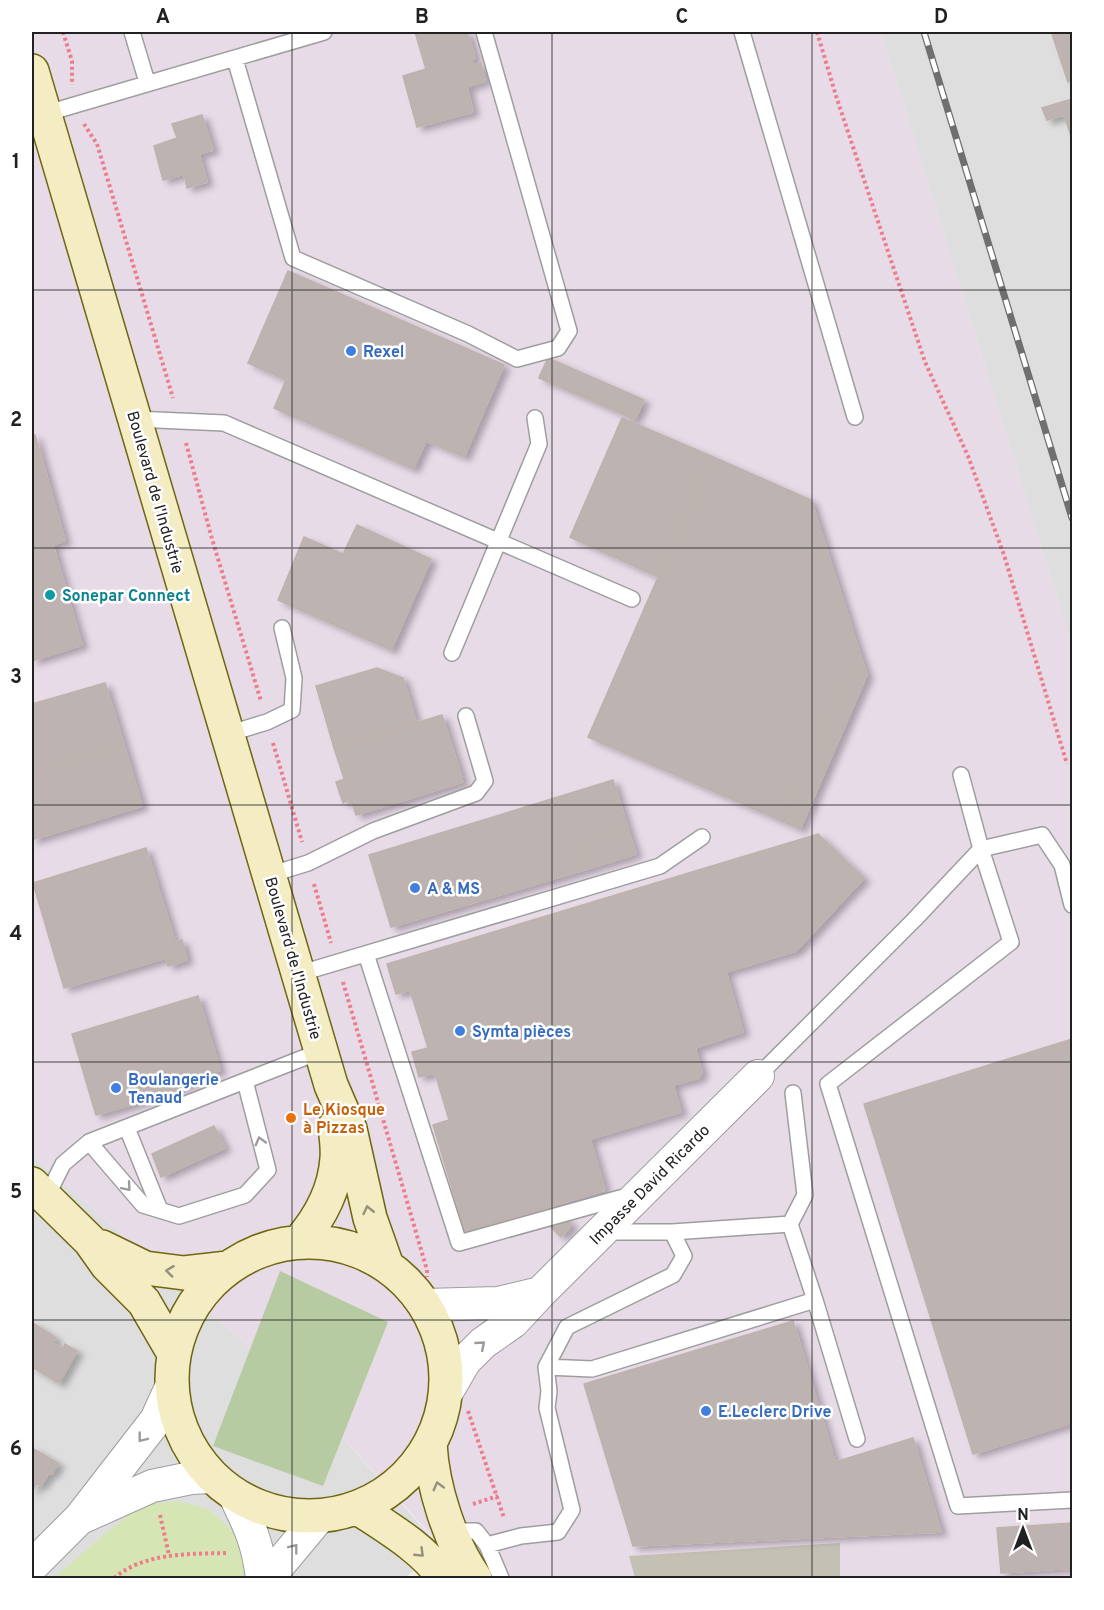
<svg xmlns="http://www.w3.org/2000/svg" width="1104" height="1610" viewBox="0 0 1104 1610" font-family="Overpass,sans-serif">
<defs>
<filter id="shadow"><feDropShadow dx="6" dy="4" stdDeviation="3" flood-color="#0004"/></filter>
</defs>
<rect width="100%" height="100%" fill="#f0ece8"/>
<path fill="#dfdede" d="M 881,32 L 1072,32 L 1072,645 Z
M 32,1155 L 305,1396 L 442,1549 L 404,1578 L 32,1578 Z"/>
<path fill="#e8dbe8" d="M 32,32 L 881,32 L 1072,645 L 1072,1578 L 470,1578 L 305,1396 L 32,1155 Z"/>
<path fill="#c4c1b4" d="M 840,1543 L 840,1578 L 635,1578 L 629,1556 Z"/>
<path fill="#d6e5b4" d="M 178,1501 L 208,1509 L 239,1537 L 248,1578 L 54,1578 L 107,1532 L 143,1505 Z"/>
<path fill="#b6cba1" d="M 280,1271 L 388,1322 L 323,1486 L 213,1446 Z"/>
<path fill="#bdb4b1" stroke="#c0b1ac" stroke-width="1.5" filter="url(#shadow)" d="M 415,32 L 467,32 L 475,58 L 472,60 L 474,65 L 481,63 L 485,81 L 467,87 L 473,112 L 417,127 L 403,76 L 426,69 Z
M 1060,32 L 1072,32 L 1072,80 L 1068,82 L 1052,34 Z
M 1072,99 L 1072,139 L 1064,115 L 1047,120 L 1042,108 Z
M 202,115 L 213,150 L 199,154 L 207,182 L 187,188 L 184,174 L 163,180 L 154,146 L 177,138 L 172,124 Z
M 288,271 L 504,365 L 464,457 L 426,441 L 413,469 L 274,408 L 286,380 L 248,363 Z
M 548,358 L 644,400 L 636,417 L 540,375 Z
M 540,375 L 636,417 L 634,419 L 539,378 Z
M 622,418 L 711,456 L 658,577 L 570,537 Z
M 35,435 L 65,541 L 53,545 L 82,645 L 32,661 L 32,436 Z
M 711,456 L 811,500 L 859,651 L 784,822 L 588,737 Z
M 357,525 L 431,559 L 391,650 L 278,600 L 304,537 L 343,554 Z
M 859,651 L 867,675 L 800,829 L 784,822 Z
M 377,668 L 403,678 L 416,722 L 420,721 L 334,748 L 316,686 Z
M 105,683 L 124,745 L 32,773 L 32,704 Z
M 442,715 L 463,782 L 356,815 L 334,748 Z
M 124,745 L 142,806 L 32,840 L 32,773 Z
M 345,779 L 351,799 L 343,803 L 336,782 Z
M 613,780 L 628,829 L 580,844 L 587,869 L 391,927 L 369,855 Z
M 628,829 L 636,854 L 587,869 L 580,844 Z
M 818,834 L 864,878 L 796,951 L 726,972 L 743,1032 L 695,1048 L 702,1072 L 699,1078 L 673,1085 L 681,1112 L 590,1139 L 605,1190 L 465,1232 L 433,1125 L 449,1120 L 435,1073 L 419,1077 L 412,1052 L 428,1048 L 410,990 L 396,994 L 387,964 Z
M 146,848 L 175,942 L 182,940 L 187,960 L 168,966 L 166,958 L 64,988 L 33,883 Z
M 198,996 L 220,1070 L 164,1095 L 96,1115 L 72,1034 Z
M 1072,1039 L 1072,1423 L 973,1454 L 864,1104 Z
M 214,1126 L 225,1148 L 161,1177 L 152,1154 Z
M 562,1215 L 572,1225 L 561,1237 L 551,1227 Z
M 793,1321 L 835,1462 L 913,1438 L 941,1532 L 633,1546 L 584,1384 Z
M 32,1322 L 56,1338 L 53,1343 L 63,1349 L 65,1344 L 77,1351 L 59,1383 L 32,1367 Z
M 32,1448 L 58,1463 L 52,1474 L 49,1473 L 41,1486 L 37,1483 L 32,1492 Z
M 1072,1523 L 1072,1568 L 1001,1573 L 997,1528 Z"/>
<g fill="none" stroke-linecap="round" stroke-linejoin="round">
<g stroke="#9e9e9e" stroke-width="18">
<path id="lane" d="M 132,32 L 147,82
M 742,32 L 855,417
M 235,59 L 293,258 L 468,334 L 517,359 L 558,348 L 569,331 L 484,32
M 44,114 L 324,32
M 135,419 L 224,423 L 632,599
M 452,653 L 539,444 L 535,418
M 227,734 L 267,722 L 292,710 L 294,678 L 282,628
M 269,875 L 308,863 L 373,831 L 476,793 L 485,781 L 466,716
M 1072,905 L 1062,865 L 1042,835 L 981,849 L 1011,942 L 828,1084 L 958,1506 L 1072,1500
M 366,954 L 459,1243 L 631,1195
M 298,974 L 660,866 L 702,837
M 758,1076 L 914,920 L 981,849 L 961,775
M 127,1128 L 160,1210
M 89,1142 L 143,1205 L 179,1216 L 245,1195 L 268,1170 L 245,1081
M 46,1198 L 63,1164 L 89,1142 L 321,1051
M 790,1224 L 805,1195 L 793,1093
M 604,1232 L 672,1232 L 790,1224 L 815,1300 L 857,1439
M 546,1367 L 592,1369 L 815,1300
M 451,1536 L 460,1531 L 476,1531 L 487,1545 L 501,1578
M 487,1545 L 521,1536 L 558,1532 L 572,1510 L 547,1408 L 549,1391 L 546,1367 L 567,1327 L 673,1275 L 684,1256 L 672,1232"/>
</g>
<g stroke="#9e9e9e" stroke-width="34">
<path id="street" d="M 425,1305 L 498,1303 L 540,1293
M 447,1392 L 465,1361 L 483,1343 L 513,1322 L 540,1293 L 758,1076
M 235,1496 C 250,1527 258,1544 262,1578
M 83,1517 L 152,1486 L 191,1478 L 211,1477
M 32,1566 L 80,1518 L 156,1420 L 171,1387
M 268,1578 L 319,1517"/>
</g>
<g stroke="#6f6610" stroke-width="36">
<path id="secondary" d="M 32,71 L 331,1085 L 350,1129 L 370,1218 L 387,1266
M 32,1184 L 90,1241 L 107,1265 L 144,1302 L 173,1352
M172 1379a137 137 0 1 1 274 0a137 137 0 1 1-274 0Z
M 299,1242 C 319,1219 335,1190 337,1158 C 338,1148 336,1136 335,1126
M 102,1247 L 145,1268 L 184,1273 L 228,1268
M 430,1443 C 432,1486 450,1543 475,1578
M 358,1508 C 388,1528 423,1548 444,1578"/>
</g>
<path stroke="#ed7d89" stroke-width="4" stroke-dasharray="3 3" stroke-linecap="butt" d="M 63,32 L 72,61 L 72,85
M 817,32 L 837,99 L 925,362 L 968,456 L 1004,555 L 1067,764
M 84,124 L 97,144 L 173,398
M 186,443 L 212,539 L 261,701
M 273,743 L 302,842
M 314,884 L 331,943
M 343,982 L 427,1270 L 427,1277
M 468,1411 L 504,1518
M 473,1504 L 498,1496
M 160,1515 L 169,1555
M 114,1578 C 145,1552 190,1554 228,1553"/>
<use href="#lane" stroke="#fff" stroke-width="15"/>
<use href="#street" stroke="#fff" stroke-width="32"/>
<use href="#secondary" stroke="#f4ecc2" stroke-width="33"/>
<g stroke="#6f6f6f" stroke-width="7">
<path id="rail" d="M 924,32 L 1072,518"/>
</g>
<use href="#rail" stroke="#fff" stroke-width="4.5" stroke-dasharray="14" stroke-linecap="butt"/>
</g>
<defs><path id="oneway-chevron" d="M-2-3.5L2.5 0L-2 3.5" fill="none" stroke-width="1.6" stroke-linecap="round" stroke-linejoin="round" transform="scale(1.5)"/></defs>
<g stroke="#9b9b9b">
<use href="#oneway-chevron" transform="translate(260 1141) rotate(-105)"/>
<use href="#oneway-chevron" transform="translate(127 1187) rotate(49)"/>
<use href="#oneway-chevron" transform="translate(481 1345) rotate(-41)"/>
<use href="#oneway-chevron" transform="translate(142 1438) rotate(128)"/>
<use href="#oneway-chevron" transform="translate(294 1548) rotate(-52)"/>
</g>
<g stroke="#95917a">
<use href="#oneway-chevron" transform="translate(368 1210) rotate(-103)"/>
<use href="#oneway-chevron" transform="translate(170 1271) rotate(-173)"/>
<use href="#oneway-chevron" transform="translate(438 1486) rotate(-105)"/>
<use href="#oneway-chevron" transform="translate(420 1553) rotate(44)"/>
</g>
<path fill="none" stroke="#212121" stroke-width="1.5" stroke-opacity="0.55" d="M 292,32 L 292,1578M 552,32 L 552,1578M 812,32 L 812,1578M 32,290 L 1072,290M 32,548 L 1072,548M 32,805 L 1072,805M 32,1062 L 1072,1062M 32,1320 L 1072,1320"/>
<g fill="#3f7fe0" stroke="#fff" stroke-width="2">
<circle cx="351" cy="351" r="6"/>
<circle cx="415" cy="888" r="6"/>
<circle cx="460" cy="1031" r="6"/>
<circle cx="116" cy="1088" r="6"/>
<circle cx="706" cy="1411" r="6"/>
</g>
<circle fill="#0f9aa8" stroke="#fff" stroke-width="2" cx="50" cy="595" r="6"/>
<circle fill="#e8710a" stroke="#fff" stroke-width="2" cx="291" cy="1118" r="6"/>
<g text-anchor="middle" stroke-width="5" stroke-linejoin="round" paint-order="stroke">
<g font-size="16" font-weight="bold" fill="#366cbe" stroke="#fff" text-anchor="start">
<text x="363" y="357">Rexel</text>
<text x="427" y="894">A &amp; MS</text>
<text x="472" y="1037">Symta pièces</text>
<text x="128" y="1085">Boulangerie<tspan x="128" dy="18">Tenaud</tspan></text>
<text x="718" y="1417">E.Leclerc Drive</text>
</g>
<g font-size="16" fill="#212121" stroke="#fff">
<text transform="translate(156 492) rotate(74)" y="6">Boulevard de l'Industrie</text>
<text transform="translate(294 958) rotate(74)" y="6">Boulevard de l'Industrie</text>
<text transform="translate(649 1184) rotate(-45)" y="6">Impasse David Ricardo</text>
</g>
<g font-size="16" font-weight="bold" fill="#0d838f" stroke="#fff" text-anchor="start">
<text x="62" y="601">Sonepar Connect</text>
</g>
<g font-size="16" font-weight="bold" fill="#c56008" stroke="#fff" text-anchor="start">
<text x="303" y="1115">Le Kiosque<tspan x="303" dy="18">à Pizzas</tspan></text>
</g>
</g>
<rect width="1104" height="1610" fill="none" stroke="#ffffff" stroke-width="66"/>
<g transform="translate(1023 1529)" stroke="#ffffff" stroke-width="4.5" paint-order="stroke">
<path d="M0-4.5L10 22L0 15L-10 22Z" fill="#212121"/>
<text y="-9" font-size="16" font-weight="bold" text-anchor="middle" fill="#212121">N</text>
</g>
<rect x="33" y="33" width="1038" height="1544" fill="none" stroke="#212121" stroke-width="2"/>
<g font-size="20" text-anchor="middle" font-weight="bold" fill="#212121">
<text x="163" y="23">A</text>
<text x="422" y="23">B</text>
<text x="682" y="23">C</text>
<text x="941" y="23">D</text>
<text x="16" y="168">1</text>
<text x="16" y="426">2</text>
<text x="16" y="683">3</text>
<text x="16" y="940">4</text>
<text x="16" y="1198">5</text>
<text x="16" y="1455">6</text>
</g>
</svg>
